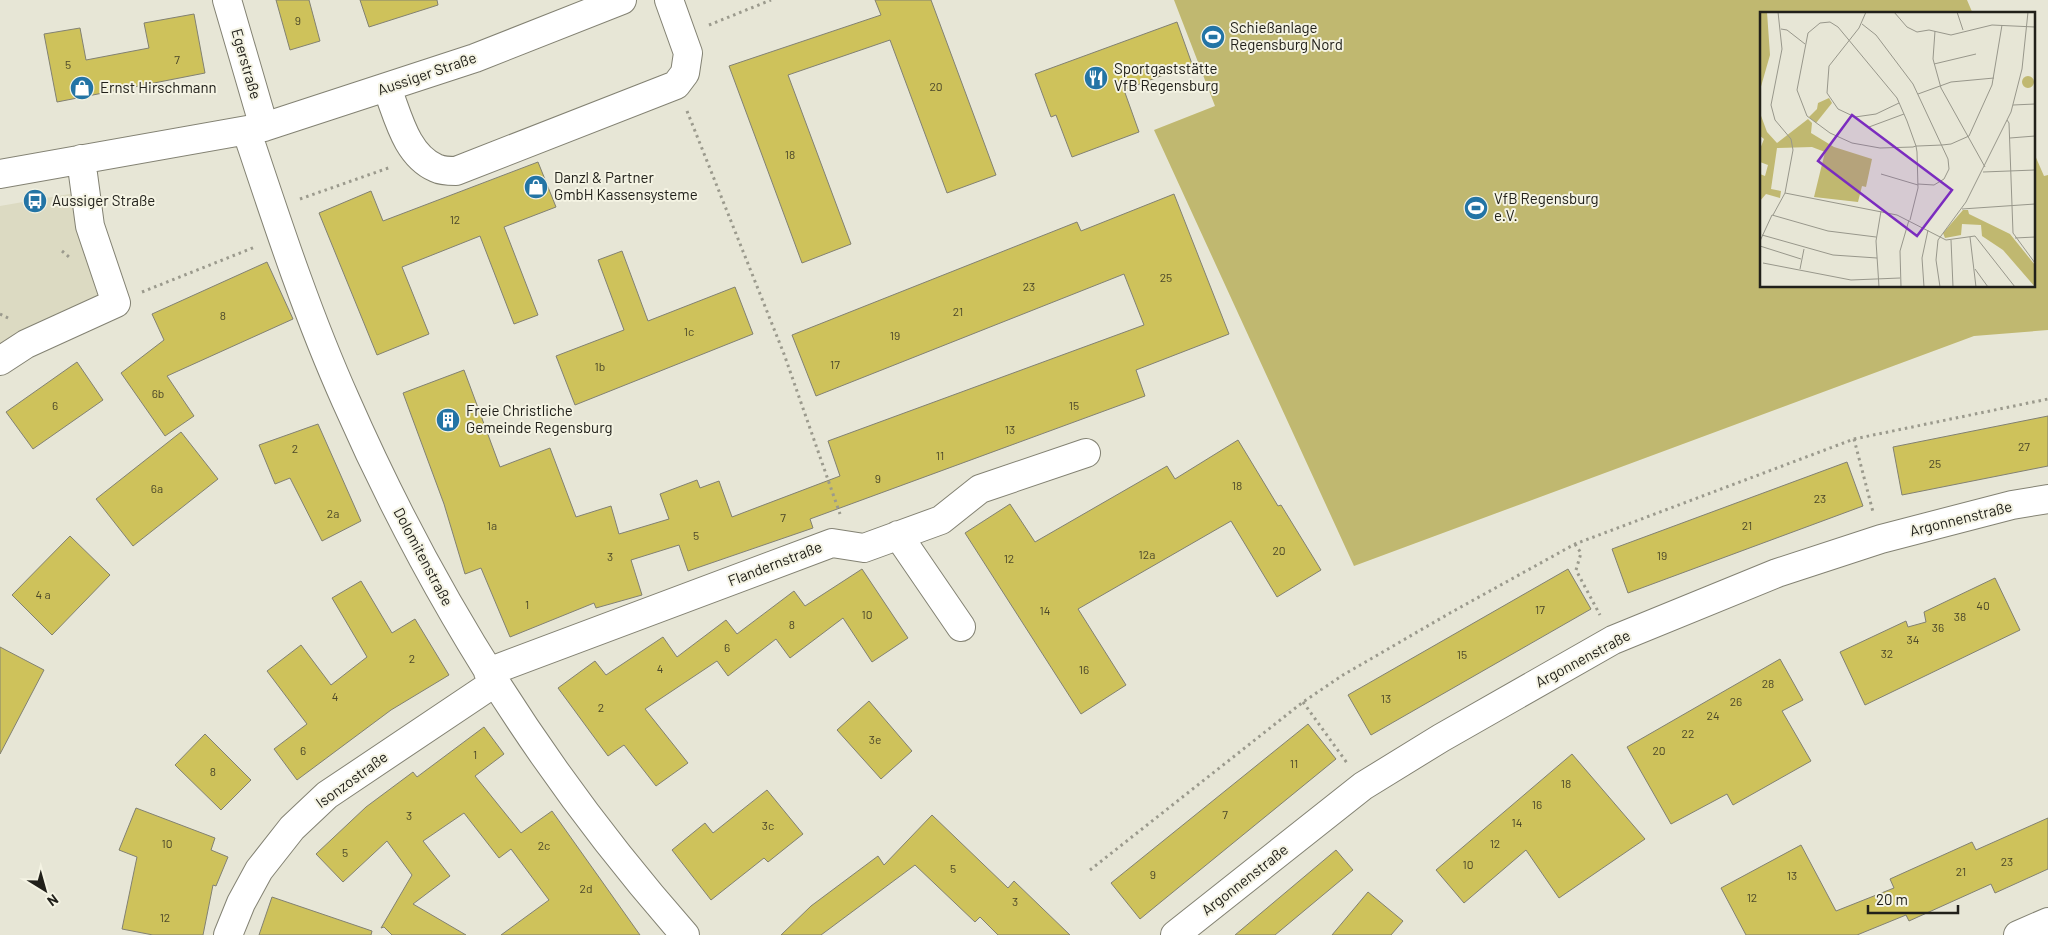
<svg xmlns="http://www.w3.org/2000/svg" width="2048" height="935" viewBox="0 0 2048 935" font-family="Barlow,sans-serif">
<rect width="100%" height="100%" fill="#e7e6d6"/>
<path fill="#dcdac2" d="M 75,193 L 107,297 L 0,351 L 0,206 Z"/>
<path fill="#c0b870" d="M 1174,0 L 1967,0 L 1973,14 L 1762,14 L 1762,286 L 2034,286 L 2034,153 L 2044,176 L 2048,175 L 2048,330 L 1974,336 L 1354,566 L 1154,130 L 1215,106 Z"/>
<path fill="#cec25b" stroke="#828172" d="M 276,0 L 309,0 L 320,41 L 290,50 Z
M 360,0 L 437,0 L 438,5 L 369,27 Z
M 875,0 L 931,0 L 996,175 L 947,193 L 890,40 L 788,75 L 851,244 L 802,263 L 729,66 L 881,15 Z
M 194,14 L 205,73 L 57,102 L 44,34 L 80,28 L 86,60 L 149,48 L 144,23 Z
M 1177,22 L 1192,64 L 1124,90 L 1139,132 L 1072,157 L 1056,115 L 1051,117 L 1035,74 Z
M 538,162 L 556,207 L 504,227 L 538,315 L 514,324 L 480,236 L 402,267 L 429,334 L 377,355 L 319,213 L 371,191 L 383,221 Z
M 1174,194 L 1229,334 L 1136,370 L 1145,396 L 810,519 L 813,528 L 688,571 L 679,545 L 631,560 L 642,595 L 596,608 L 594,603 L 510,637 L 481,568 L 465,574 L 444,504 L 403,393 L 464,370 L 500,467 L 550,448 L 576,517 L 611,506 L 619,534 L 669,519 L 660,494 L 697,480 L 700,488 L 719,481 L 732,517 L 840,476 L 828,441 L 1144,325 L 1124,274 L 816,396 L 792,335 L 1077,222 L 1081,231 Z
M 622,251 L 648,321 L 735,287 L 753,334 L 575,405 L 556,356 L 624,330 L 598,260 Z
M 267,262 L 293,319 L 167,376 L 194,416 L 165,436 L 121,373 L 164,340 L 152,314 Z
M 77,362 L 103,400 L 33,449 L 6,412 Z
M 2048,416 L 2048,466 L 1902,495 L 1893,447 Z
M 318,424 L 361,521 L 322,541 L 290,478 L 275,484 L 259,445 Z
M 181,432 L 218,479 L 133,546 L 96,499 Z
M 1238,440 L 1278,506 L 1281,505 L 1321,570 L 1277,597 L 1231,521 L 1078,609 L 1126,685 L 1081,714 L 965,533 L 1010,504 L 1035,542 L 1167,466 L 1175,479 Z
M 1847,462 L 1863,506 L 1628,593 L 1612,549 Z
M 70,536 L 110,575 L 52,635 L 12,595 Z
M 862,569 L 908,638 L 872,662 L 843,618 L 790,658 L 776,639 L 728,676 L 717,661 L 645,709 L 688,763 L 656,786 L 624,745 L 608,756 L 558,688 L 595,661 L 606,675 L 663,637 L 677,657 L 726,620 L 737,634 L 794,591 L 805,606 Z
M 1568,569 L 1591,609 L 1371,735 L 1348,695 Z
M 1995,578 L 2020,630 L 1865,705 L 1840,652 L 1906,621 L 1908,627 L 1926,622 L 1924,612 Z
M 361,581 L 392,633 L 415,619 L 449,675 L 391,710 L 297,780 L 274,749 L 307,724 L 267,671 L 301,645 L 331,685 L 367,657 L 332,598 Z
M 0,647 L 44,670 L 0,754 Z
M 1780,659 L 1803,700 L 1782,711 L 1811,761 L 1733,805 L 1727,794 L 1671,824 L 1627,747 Z
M 869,701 L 912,751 L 881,779 L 837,730 Z
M 1308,724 L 1336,759 L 1140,919 L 1111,883 Z
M 484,727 L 504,754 L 475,776 L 521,833 L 552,811 L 640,935 L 501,935 L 549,900 L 511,849 L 499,858 L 464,813 L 423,841 L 450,876 L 413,904 L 466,935 L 392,935 L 384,927 L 381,928 L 412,875 L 387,841 L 343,882 L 316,854 L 366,807 L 413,772 L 417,777 Z
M 205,734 L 251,780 L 221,810 L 175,765 Z
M 1572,754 L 1645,839 L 1559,898 L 1526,850 L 1464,903 L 1436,870 Z
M 767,790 L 803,834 L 768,862 L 764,858 L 711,900 L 672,850 L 705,823 L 713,833 Z
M 136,808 L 215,838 L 211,850 L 228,857 L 216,886 L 213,885 L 203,935 L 153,935 L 122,929 L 137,857 L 119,850 Z
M 932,815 L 1008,888 L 1014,881 L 1070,935 L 998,935 L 980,917 L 975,922 L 915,865 L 821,935 L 781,935 L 811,906 L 878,856 L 884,865 Z
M 2048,818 L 2048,869 L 1995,893 L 1991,884 L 1909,921 L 1906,915 L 1857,935 L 1746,935 L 1721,888 L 1801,845 L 1836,911 L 1894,888 L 1890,879 L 1972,842 L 1976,850 Z
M 1336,850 L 1353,870 L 1275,935 L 1235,935 Z
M 1368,892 L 1403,921 L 1391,935 L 1332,935 Z
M 272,897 L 372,931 L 371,935 L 259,935 Z"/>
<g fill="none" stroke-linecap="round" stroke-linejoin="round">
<g stroke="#838273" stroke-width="30">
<path id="minor" d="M 227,0 L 264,127
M 387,88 C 398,116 406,155 436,168 C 442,171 450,171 456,171 L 676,85 L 685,73 L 688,53 L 669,0
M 247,132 C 277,222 307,314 346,401 C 432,597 544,775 685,935
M 0,174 L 264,127 L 475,58 L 622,0
M 0,361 L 26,344 L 116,303 L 90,226 L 81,159
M 898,535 L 961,627
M 488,672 L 832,543 L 864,548 L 941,520 L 980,489 L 1086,453
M 228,935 L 241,903 L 259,870 L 292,828 L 327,795 L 494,683
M 1175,935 L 1363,786 L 1441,738 L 1613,640 L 1777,573 L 1881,539 L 2012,505 L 2048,499
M 2018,935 L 2048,922"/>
</g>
<path stroke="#9b9a8d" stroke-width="3" stroke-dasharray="2.5 4" stroke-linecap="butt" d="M 709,25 L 771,0
M 687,111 L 784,354 L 840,514
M 300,199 L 391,167
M 62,251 L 69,257
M 142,292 L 255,247
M 0,314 L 10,319
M 1854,439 L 1873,512
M 1575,544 L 1581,553 L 1576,570 L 1600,615
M 1303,702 L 1347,763
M 1090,870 L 1303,702 L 1343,675 L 1450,613 L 1575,544 L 1854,439 L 2048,399"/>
<use href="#minor" stroke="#fff" stroke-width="28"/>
</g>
<defs>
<g id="stadium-disc" transform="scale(1.25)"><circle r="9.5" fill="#2374a5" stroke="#f4f3e3"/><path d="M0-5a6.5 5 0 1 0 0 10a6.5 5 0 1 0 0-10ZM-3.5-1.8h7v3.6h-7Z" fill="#fff"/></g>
<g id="restaurant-disc" transform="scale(1.25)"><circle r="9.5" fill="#2374a5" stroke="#f4f3e3"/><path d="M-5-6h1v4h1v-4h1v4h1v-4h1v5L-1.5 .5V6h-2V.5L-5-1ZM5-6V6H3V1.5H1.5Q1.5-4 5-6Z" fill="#fff"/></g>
<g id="shop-disc" transform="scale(1.25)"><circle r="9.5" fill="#2374a5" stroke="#f4f3e3"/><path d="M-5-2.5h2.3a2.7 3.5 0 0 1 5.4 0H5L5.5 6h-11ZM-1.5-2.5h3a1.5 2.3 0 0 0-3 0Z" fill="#fff"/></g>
<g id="bus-disc" transform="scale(1.25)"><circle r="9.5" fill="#2374a5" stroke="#f4f3e3"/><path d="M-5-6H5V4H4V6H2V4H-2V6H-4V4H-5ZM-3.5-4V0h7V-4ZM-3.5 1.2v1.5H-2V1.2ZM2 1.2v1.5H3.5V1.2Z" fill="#fff"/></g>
<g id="building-disc" transform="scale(1.25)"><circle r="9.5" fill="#2374a5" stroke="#f4f3e3"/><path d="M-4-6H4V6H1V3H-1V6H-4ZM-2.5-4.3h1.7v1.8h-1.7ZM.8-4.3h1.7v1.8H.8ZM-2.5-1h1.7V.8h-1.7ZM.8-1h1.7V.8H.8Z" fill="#fff"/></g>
</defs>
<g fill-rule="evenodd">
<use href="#stadium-disc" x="1213" y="37"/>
<use href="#restaurant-disc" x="1096" y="78"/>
<use href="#shop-disc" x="82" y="88"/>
<use href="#shop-disc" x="536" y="187"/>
<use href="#bus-disc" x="35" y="201"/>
<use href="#stadium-disc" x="1476" y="208"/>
<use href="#building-disc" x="448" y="420"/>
</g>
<g text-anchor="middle" stroke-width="4" stroke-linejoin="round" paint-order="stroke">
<g font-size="12" fill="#4c482a">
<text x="298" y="25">9</text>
<text x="177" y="64">7</text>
<text x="68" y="69">5</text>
<text x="936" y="91">20</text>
<text x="790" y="159">18</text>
<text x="455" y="224">12</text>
<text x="1166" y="282">25</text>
<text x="1029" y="291">23</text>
<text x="958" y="316">21</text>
<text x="223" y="320">8</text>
<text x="689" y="336">1c</text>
<text x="895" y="340">19</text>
<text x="835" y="369">17</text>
<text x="600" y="371">1b</text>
<text x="158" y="398">6b</text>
<text x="55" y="410">6</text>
<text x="1074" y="410">15</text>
<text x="1010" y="434">13</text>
<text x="2024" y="451">27</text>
<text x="295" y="453">2</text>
<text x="940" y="460">11</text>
<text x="1935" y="468">25</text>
<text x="878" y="483">9</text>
<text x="1237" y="490">18</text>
<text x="157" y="493">6a</text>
<text x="1820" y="503">23</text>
<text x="333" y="518">2a</text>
<text x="783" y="522">7</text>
<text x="492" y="530">1a</text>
<text x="1747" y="530">21</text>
<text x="696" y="540">5</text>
<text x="1279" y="555">20</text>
<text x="1147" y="559">12a</text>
<text x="1662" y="560">19</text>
<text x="610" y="561">3</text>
<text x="1009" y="563">12</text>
<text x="43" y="599">4 a</text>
<text x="527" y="609">1</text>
<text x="1983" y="610">40</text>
<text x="1540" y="614">17</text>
<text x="1045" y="615">14</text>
<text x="867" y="619">10</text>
<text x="1960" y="621">38</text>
<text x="792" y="629">8</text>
<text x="1938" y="632">36</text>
<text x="1913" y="644">34</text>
<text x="727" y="652">6</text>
<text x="1887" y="658">32</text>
<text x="1462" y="659">15</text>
<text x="412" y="663">2</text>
<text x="660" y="673">4</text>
<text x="1084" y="674">16</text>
<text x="1768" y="688">28</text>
<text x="335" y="701">4</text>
<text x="1386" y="703">13</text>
<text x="1736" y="706">26</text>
<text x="601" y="712">2</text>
<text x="1713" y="720">24</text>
<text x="1688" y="738">22</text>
<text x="875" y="744">3e</text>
<text x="303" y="755">6</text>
<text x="1659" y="755">20</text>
<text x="475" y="759">1</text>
<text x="1294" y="768">11</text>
<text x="213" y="776">8</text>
<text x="1566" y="788">18</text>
<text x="1537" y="809">16</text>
<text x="1225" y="819">7</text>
<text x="409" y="820">3</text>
<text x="1517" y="827">14</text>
<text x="768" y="830">3c</text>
<text x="167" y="848">10</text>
<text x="1495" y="848">12</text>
<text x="544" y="850">2c</text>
<text x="345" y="857">5</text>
<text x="2007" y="866">23</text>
<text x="1468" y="869">10</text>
<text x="953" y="873">5</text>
<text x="1961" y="876">21</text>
<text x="1153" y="879">9</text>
<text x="1792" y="880">13</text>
<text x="586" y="893">2d</text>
<text x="1752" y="902">12</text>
<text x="1015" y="906">3</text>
<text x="165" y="922">12</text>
</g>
<g font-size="15" fill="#21201a" stroke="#f4f3e3" text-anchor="start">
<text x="1230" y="33">Schießanlage<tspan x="1230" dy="17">Regensburg Nord</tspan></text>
<text x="1114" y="74">Sportgaststätte<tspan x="1114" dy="17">VfB Regensburg</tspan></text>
<text x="100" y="93">Ernst Hirschmann</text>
<text x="554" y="183">Danzl &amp; Partner<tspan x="554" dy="17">GmbH Kassensysteme</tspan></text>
<text x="1494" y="204">VfB Regensburg<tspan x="1494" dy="17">e.V.</tspan></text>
<text x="52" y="206">Aussiger Straße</text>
<text x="466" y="416">Freie Christliche<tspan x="466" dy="17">Gemeinde Regensburg</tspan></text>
</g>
<g font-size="15" fill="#21201a" stroke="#f4f3e3">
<text transform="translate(246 64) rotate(74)" y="5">Egerstraße</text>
<text transform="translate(427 74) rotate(-19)" y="5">Aussiger Straße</text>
<text transform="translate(1961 519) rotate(-14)" y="5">Argonnenstraße</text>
<text transform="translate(423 557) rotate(62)" y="5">Dolomitenstraße</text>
<text transform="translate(775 564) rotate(-21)" y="5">Flandernstraße</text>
<text transform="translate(1583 659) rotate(-28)" y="5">Argonnenstraße</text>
<text transform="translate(352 780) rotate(-36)" y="5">Isonzostraße</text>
<text transform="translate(1245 880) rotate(-38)" y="5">Argonnenstraße</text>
</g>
</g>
<g transform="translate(1760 12)">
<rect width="275" height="275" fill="#e7e6d6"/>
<path d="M 0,0 L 7,0 L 10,43 L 0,78 ZM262 70a6 6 0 1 1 12 0a6 6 0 1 1-12 0ZM 69,86 L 72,91 L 56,111 L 49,105 L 57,97 L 58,91 ZM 0,101 L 7,120 L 17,131 L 48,107 L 52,111 L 51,121 L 74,135 L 112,147 L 106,175 L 102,174 L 98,190 L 54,185 L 65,140 L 52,135 L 17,136 L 11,177 L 21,179 L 20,186 L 6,182 L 0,189 L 0,162 L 5,164 L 8,153 L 0,150 L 0,137 L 4,127 L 0,124 ZM 203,198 L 208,198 L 209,202 L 250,222 L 275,253 L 275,275 L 243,238 L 222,224 L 221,213 L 202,212 L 201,223 L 185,226 L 183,221 Z" fill="#c0b870"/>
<path fill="none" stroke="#98978b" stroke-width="1" d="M 106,0 L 99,16 L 69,54 L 67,81 L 78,97 L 95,105 L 116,102 L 139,91M 134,0 L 147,15 L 157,20 L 169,18 L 191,23 L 232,13 L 275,15M 197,0 L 203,18M 102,12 L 116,23 L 153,72 L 188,147 L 189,157 L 184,167 L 174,173 L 158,172M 21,17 L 27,18 L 45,32M 175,19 L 173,47 L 181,76 L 225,155M 174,52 L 216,42M 158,82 L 191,70 L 234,66M 253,93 L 275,92M 247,108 L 249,111 L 253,221 L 275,251M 109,115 L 144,102M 250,126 L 275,124M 223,160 L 275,158M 121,162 L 158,173M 25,181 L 137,203 L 186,228 L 215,224 L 255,275M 202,197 L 275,192M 13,203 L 25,181 L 33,138 L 31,127 L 15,108 L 11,93 L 22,37 L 18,0M 150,208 L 158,176 L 157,140 L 156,134 L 147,109 L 137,86 L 78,15 L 70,10 L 60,11 L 48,21 L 37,78 L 47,104 L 70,121 L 92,131 L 120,136 L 153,135 L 156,134 L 158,134 L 182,133 L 191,132 L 209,124 L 232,73 L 242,13M 2,223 L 73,243 L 117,246M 210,225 L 216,275M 255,226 L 275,225M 191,228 L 193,275M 0,229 L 12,203 L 68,219 L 116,225M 0,234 L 41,247M 3,251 L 91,268 L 140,266M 40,257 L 44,237M 215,257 L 228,275M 119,275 L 116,229 L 121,199M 141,275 L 140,239 L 149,208M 164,275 L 162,246 L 168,218M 180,275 L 176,248 L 178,228 L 206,190 L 251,100 L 262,57 L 268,0"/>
<path fill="#7b2cbf" fill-opacity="0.15" stroke="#7b2cbf" stroke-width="2.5" d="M 92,103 L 192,178 L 157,224 L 58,149 Z"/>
<rect width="275" height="275" fill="none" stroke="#21201a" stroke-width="2.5"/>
</g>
<g transform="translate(45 890) rotate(143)" stroke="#f4f3e3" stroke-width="4" paint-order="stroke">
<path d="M0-4L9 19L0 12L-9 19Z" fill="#21201a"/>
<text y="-8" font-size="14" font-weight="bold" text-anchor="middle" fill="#21201a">N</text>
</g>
<path d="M1868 905v8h90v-8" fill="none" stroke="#21201a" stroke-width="2.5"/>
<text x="1876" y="905" font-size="15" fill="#21201a" stroke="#f4f3e3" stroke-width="4" paint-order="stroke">20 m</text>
</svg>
